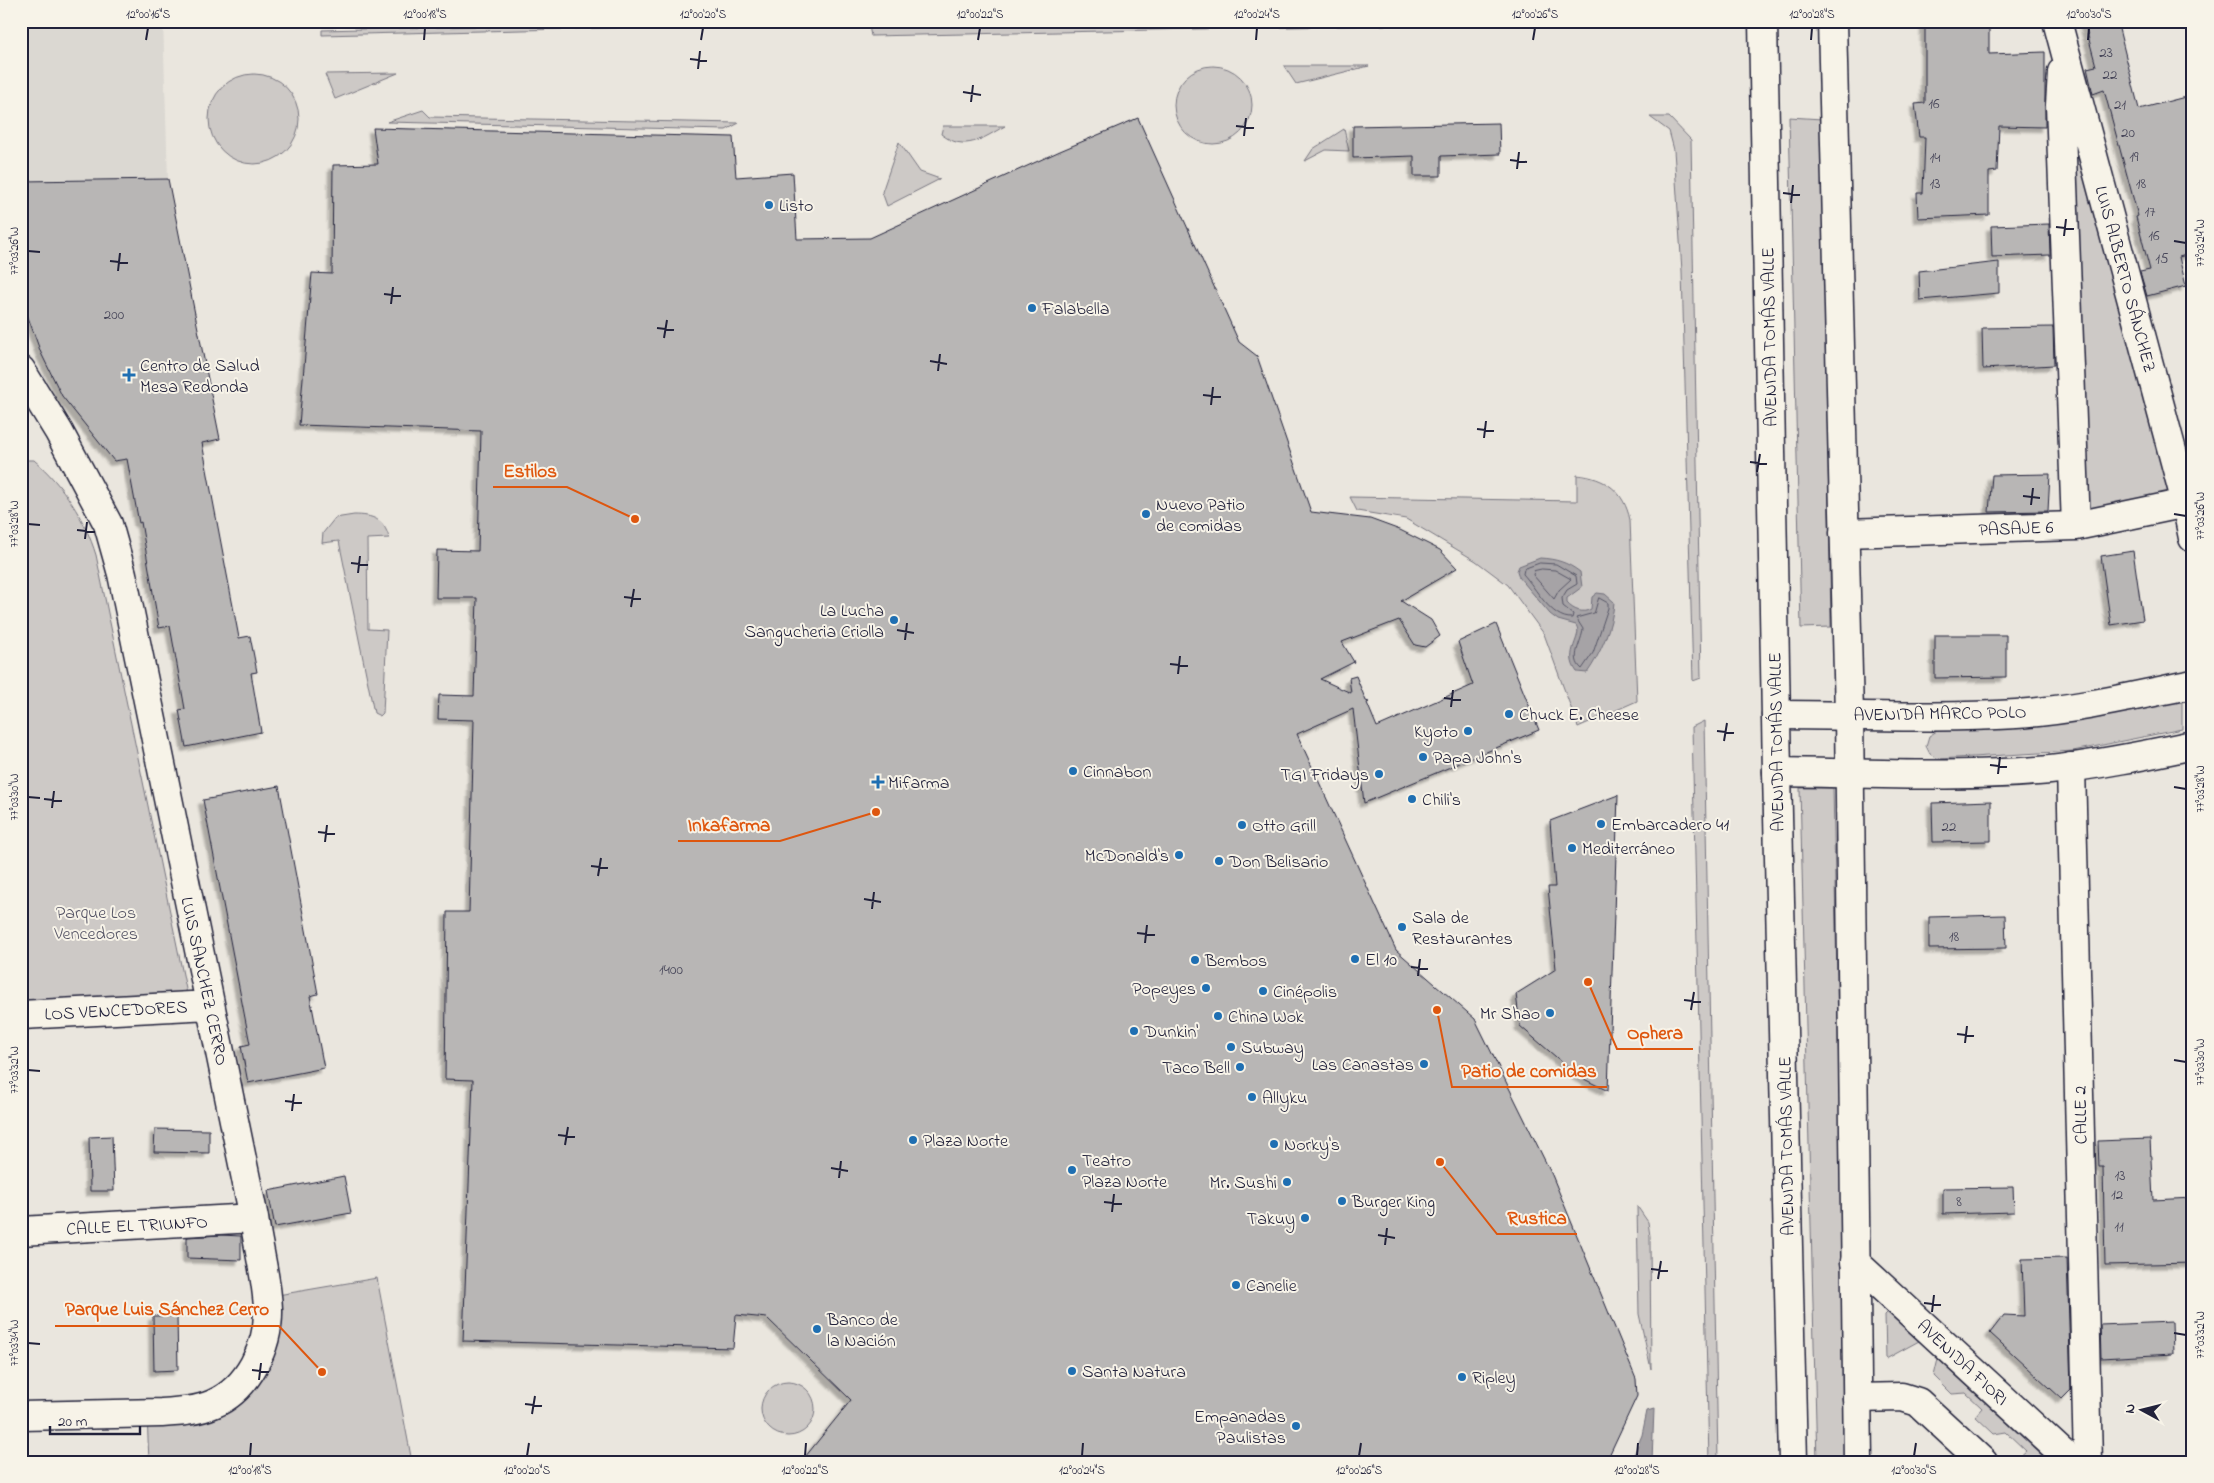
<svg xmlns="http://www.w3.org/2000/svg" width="2214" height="1483" viewBox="0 0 2214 1483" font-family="'Indie Flower',sans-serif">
<defs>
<filter id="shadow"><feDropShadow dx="-4.5" dy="4.5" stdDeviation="1" flood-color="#0004"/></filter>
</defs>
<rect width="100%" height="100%" fill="#eae6de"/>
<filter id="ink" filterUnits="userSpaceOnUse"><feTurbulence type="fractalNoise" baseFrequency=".02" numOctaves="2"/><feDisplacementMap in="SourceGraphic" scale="10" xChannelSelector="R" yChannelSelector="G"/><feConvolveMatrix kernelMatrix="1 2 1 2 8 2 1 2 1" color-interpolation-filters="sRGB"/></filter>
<g filter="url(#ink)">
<path fill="#dbd8d2" d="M 21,21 L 163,21 L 168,179 L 21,181 Z"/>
<path fill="#cdc9c6" stroke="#787680" d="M 679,21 L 682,26 L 322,35 L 322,30 Z
M 868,21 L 1572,21 L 871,36 Z
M 1284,66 L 1369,66 L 1296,84 Z
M1174 105a39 39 0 1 1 78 0a39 39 0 1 1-78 0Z
M 398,73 L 335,99 L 325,74 Z
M209 119a45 45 0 1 1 90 0a45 45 0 1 1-90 0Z
M 2070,100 L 2172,486 L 2169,492 L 2089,511 L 2082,503 Z
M 423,110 L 430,117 L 739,123 L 726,130 L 387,122 Z
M 1650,117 L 1669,117 L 1691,140 L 1701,678 L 1693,681 L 1682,271 L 1674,150 L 1669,131 Z
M 1789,117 L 1822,119 L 1831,627 L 1801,628 Z
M 943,126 L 1005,126 C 983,138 965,153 941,134 Z
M 1344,129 L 1349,151 L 1326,150 L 1305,161 L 1313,149 Z
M 899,142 L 920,172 L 940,179 L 887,206 L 882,192 Z
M 21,460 L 34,460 C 63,485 85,519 96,555 L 187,994 L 21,1001 Z
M 1577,475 C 1606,478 1624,491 1630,520 L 1637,701 L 1578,727 L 1544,634 L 1508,585 L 1476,561 L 1406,519 L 1357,511 L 1350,497 L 1577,501 Z
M 354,515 C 373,515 384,519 389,538 L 367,539 L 368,629 L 387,630 L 383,713 L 380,716 L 374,713 L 339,541 L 322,543 L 323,533 L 335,518 Z
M 2182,701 L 2182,729 L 2073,751 L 1938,759 L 1930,754 L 1926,746 L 1929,736 L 1937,731 L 2018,728 L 2063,723 Z
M 1704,721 L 1718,1462 L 1709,1462 L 1692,727 Z
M 1800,788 L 1833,788 L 1847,1462 L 1817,1462 Z
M 1637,1206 L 1648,1222 L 1650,1236 L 1651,1369 L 1639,1314 Z
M 377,1278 L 412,1462 L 149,1462 L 147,1414 L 235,1390 L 266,1297 Z
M 1888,1312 L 1919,1341 L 1886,1359 L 1885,1315 Z
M 1938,1359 L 2049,1462 L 2022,1462 L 2018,1458 L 2026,1451 L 2006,1432 L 1994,1434 L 1975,1416 L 1982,1408 L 1966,1393 L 1952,1394 L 1934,1376 Z
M761 1409a27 27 0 1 1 54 0a27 27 0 1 1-54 0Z"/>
<path fill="#a6a3a6" stroke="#716f7b" d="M 1540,558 C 1556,559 1567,562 1580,572 L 1582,587 L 1567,598 L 1567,603 C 1573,610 1583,614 1591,609 L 1592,597 L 1597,593 L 1605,594 L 1614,602 C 1613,625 1600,655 1587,673 L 1577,672 C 1562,652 1584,637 1576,625 L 1558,620 L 1550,614 L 1519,577 L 1517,571 L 1519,566 Z
M 1654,1409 L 1652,1462 L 1631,1462 L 1642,1435 L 1647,1411 Z"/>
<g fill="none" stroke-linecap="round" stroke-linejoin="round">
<path stroke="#575666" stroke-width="1" d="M 1540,563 L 1556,564 L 1576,576 L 1577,584 L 1567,590 L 1562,598 L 1563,606 L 1573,614 L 1572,618 C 1551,619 1536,588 1523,574 L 1524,569 Z
M 1542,569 L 1555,570 L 1571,579 L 1559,590 L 1554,599 L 1533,575 L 1534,571 Z
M 1599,598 L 1608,603 L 1608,608 L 1593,653 L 1582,669 C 1569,658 1582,642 1583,629 L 1576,618 L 1594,613 Z"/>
</g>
<path fill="#b8b6b5" stroke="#22223b" filter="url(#shadow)" d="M 1925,21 L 1989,21 L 1989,54 L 2045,52 L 2045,127 L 1999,126 L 1997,171 L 1989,172 L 1989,215 L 1918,218 L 1917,193 L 1923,193 L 1925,137 L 1919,137 L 1915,104 L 1925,103 Z
M 2084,21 L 2117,21 L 2139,109 L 2193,95 L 2193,253 L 2179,257 L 2186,286 L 2147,296 L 2140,272 L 2150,270 L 2136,217 L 2138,216 L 2104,90 L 2093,94 L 2087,68 L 2096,66 Z
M 1138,118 L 1239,342 L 1257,356 L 1311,512 L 1370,519 L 1400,530 L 1440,550 L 1457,568 L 1401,601 L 1431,620 L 1440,636 L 1425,647 L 1415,645 L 1399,620 L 1342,642 L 1354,662 L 1320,679 L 1351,693 L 1349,678 L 1356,676 L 1366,701 L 1369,702 L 1367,703 L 1377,727 L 1473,685 L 1458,642 L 1496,624 L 1539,730 L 1364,803 L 1353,709 L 1297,734 L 1396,950 L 1475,1019 L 1552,1175 L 1636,1379 L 1637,1396 L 1606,1462 L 801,1462 L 851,1400 L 767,1318 L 736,1315 L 733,1348 L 463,1341 L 473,1080 L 445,1079 L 447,912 L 469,912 L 474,720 L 438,719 L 439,695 L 474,696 L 477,598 L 436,598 L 437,550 L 478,551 L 481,431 L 299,425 L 312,273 L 332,274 L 333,165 L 378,164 L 373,128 L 733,137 L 736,177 L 793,173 L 797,239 L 870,238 L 1060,151 Z
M 1499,123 L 1500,154 L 1441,156 L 1441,176 L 1414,176 L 1414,156 L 1353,158 L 1353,126 Z
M 168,179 L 220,439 L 202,443 L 239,638 L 250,636 L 257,672 L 251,673 L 261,732 L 186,747 L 179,710 L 185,709 L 170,626 L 159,628 L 141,522 L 139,523 L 127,459 L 114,461 L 62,396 L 41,353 L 21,298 L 21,181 Z
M 2049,224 L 2050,255 L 1992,257 L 1991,226 Z
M 1999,262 L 1999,293 L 1920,300 L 1919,271 Z
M 2053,327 L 2054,365 L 1983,369 L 1982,328 Z
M 2050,474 L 2048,511 L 1989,512 L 1992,475 Z
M 2133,551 L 2143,620 L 2111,625 L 2101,556 Z
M 1935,635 L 2006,635 L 2006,677 L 1935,678 Z
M 279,786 L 318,994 L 310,996 L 324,1068 L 248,1083 L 241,1046 L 250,1044 L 203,800 Z
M 1618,795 L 1608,1091 L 1578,1076 L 1520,1026 L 1516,994 L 1556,969 L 1548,887 L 1555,887 L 1550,821 Z
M 1991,801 L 1991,841 L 1933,842 L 1932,803 Z
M 2005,915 L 2006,948 L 1929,949 L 1929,917 Z
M 155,1129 L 209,1130 L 209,1153 L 154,1152 Z
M 112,1136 L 114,1191 L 90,1191 L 89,1137 Z
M 2150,1139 L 2153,1200 L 2193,1198 L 2193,1263 L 2105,1265 L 2103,1167 L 2099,1167 L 2098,1141 Z
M 344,1176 L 351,1213 L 275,1227 L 268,1191 Z
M 2013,1187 L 2014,1212 L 1943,1214 L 1943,1188 Z
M 221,1235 L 241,1236 L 241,1260 L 187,1258 L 187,1237 Z
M 2067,1258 L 2071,1390 L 2062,1399 L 1990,1333 L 2004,1315 L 2024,1316 L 2022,1259 Z
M 153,1316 L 177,1316 L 178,1370 L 154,1371 Z
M 2172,1322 L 2173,1354 L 2101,1358 L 2100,1325 Z"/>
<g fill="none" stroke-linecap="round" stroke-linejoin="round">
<g stroke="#22223b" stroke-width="31">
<path id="street" d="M 2057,21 L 2186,503 L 2193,538
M 2062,72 L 2060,105 L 2076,526
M 21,370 L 59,432 L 108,524 L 122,574 L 254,1218 C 258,1248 267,1279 268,1309 C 269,1346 248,1389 213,1404 C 197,1411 178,1412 161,1413 L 21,1416
M 1844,533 L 2076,526 L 2186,503
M 2071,767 L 2088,1462
M 21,1015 L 210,1005
M 21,1231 L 254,1218
M 1855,1262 L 2072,1462
M 1857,1398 L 1902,1397 L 1918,1402 L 1983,1462"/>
</g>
<g stroke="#22223b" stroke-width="31">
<path id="secondary" d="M 1776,715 C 1856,715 1936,719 2016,714 C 2075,710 2134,696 2193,684
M 1777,772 C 1867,773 1960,778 2050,770 C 2098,765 2146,755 2193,745"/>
</g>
<g stroke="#22223b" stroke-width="31">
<path id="primary" d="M 1763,21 L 1777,772 L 1793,1462
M 1832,21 L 1849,715 L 1858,1462"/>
</g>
<use href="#street" stroke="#f7f3e8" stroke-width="28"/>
<use href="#secondary" stroke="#f7f3e8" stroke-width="28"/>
<use href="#primary" stroke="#f7f3e8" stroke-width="28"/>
</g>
</g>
<path fill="none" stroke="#22223b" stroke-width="2" d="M 146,40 L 148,28M 424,40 L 425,28M 701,40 L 703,28M 978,40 L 980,28M 1256,40 L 1257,28M 1533,40 L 1535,28M 1811,40 L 1812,28M 2088,40 L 2089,28M 690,59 L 707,61M 698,69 L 700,51M 963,92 L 981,95M 971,102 L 973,85M 1236,126 L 1254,128M 1244,136 L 1246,118M 1510,160 L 1527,162M 1517,169 L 1519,152M 1783,193 L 1800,195M 1791,203 L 1793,185M 2056,227 L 2074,229M 2064,236 L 2066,219M 2174,241 L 2186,243M 28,251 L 40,252M 110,261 L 128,263M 118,271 L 120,253M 384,294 L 401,296M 391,304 L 393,287M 657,328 L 674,330M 664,338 L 667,320M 930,361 L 947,364M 938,371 L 940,354M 1203,395 L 1221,397M 1211,405 L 1213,387M 1477,429 L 1494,431M 1484,438 L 1486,421M 1750,462 L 1767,464M 1757,472 L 1760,454M 2023,496 L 2040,498M 2031,505 L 2033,488M 2174,514 L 2186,516M 28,524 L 40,525M 77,530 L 95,532M 85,539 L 87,522M 351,563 L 368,565M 358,573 L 360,556M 624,597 L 641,599M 631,607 L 634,589M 897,630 L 914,633M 905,640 L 907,623M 1170,664 L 1188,666M 1178,674 L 1180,656M 1444,698 L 1461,700M 1451,707 L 1453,690M 1717,731 L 1734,733M 1724,741 L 1727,723M 1990,765 L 2007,767M 1998,774 L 2000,757M 2174,787 L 2186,789M 28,797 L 40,798M 44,799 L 62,801M 52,808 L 54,791M 318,832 L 335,834M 325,842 L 327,825M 591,866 L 608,868M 598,876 L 601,858M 864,899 L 881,902M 872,909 L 874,892M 1137,933 L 1155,935M 1145,943 L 1147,925M 1411,967 L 1428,969M 1418,976 L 1420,959M 1684,1000 L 1701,1002M 1691,1010 L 1694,992M 1957,1034 L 1974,1036M 1965,1043 L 1967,1026M 2174,1060 L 2186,1062M 28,1070 L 40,1071M 285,1101 L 302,1103M 292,1111 L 294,1094M 558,1135 L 575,1137M 565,1145 L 568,1127M 831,1168 L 848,1171M 839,1178 L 841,1161M 1104,1202 L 1122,1204M 1112,1212 L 1114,1194M 1378,1235 L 1395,1238M 1385,1245 L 1387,1228M 1651,1269 L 1668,1271M 1658,1279 L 1661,1261M 1924,1303 L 1941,1305M 1932,1312 L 1934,1295M 2174,1333 L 2186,1335M 28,1343 L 40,1344M 252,1370 L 269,1372M 259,1380 L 261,1363M 525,1404 L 542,1406M 532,1414 L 535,1396M 250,1456 L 251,1443M 527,1456 L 529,1443M 805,1456 L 806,1443M 1082,1456 L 1083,1443M 1359,1456 L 1361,1443M 1637,1456 L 1638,1443M 1914,1456 L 1916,1443"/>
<g fill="#1f6fb2" stroke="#f7f3e8" stroke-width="2">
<circle cx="769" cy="205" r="5"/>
<circle cx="1032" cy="308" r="5"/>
<path d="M126.5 367.5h5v5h5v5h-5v5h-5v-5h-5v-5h5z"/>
<circle cx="1146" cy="514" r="5"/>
<circle cx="894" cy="620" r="5"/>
<circle cx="1509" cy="714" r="5"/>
<circle cx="1468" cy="731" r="5"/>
<circle cx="1423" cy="757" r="5"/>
<circle cx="1073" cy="771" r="5"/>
<circle cx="1379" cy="774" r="5"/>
<path d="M875.5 774.5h5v5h5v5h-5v5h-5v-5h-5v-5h5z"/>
<circle cx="1412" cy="799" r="5"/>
<circle cx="1601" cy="824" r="5"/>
<circle cx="1242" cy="825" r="5"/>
<circle cx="1572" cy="848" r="5"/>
<circle cx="1179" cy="855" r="5"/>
<circle cx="1219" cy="861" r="5"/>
<circle cx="1402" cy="927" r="5"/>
<circle cx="1355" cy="959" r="5"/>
<circle cx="1195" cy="960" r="5"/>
<circle cx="1206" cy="988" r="5"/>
<circle cx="1263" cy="991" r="5"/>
<circle cx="1550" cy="1013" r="5"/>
<circle cx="1218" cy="1016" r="5"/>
<circle cx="1134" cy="1031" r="5"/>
<circle cx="1231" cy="1047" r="5"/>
<circle cx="1424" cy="1064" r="5"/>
<circle cx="1240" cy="1067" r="5"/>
<circle cx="1252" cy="1097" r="5"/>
<circle cx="913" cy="1140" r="5"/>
<circle cx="1274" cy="1144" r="5"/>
<circle cx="1072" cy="1170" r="5"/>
<circle cx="1287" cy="1182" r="5"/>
<circle cx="1342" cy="1201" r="5"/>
<circle cx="1305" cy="1218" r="5"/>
<circle cx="1236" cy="1285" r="5"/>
<circle cx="817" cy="1329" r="5"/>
<circle cx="1072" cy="1371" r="5"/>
<circle cx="1462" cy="1377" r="5"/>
<circle cx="1296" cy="1426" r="5"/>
</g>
<g text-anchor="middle" stroke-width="4" stroke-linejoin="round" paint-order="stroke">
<g font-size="15" fill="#48475a">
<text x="2106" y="57">23</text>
<text x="2110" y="79">22</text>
<text x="1934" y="108">16</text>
<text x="2120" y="109">21</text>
<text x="2128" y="137">20</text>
<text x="2134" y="161">19</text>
<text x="1935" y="162">14</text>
<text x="1935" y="188">13</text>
<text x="2141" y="188">18</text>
<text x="2150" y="216">17</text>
<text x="2154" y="240">16</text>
<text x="2162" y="263">15</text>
<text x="114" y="319">200</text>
<text x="1949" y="831">22</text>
<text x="1954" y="941">18</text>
<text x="671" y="974">1400</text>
<text x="2120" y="1180">13</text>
<text x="2117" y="1199">12</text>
<text x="1959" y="1206">8</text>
<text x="2119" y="1231">11</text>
</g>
<g font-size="18" fill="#22223b" stroke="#f7f3e8" text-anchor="start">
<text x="779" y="211">Listo</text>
<text x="1042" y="314">Falabella</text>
<text x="140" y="371">Centro de Salud<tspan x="140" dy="21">Mesa Redonda</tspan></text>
<text x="1156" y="510">Nuevo Patio<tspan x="1156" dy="21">de comidas</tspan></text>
<text x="884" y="616" text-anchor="end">La Lucha<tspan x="884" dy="21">Sangucheria Criolla</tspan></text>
<text x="1519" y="720">Chuck E. Cheese</text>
<text x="1458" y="737" text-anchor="end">Kyoto</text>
<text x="1433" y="763">Papa John's</text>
<text x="1083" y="777">Cinnabon</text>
<text x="1369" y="780" text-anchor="end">TGI Fridays</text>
<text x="888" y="788">Mifarma</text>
<text x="1422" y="805">Chili's</text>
<text x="1611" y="830">Embarcadero 41</text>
<text x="1252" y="831">Otto Grill</text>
<text x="1582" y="854">Mediterráneo</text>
<text x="1169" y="861" text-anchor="end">McDonald's</text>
<text x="1229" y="867">Don Belisario</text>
<text x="1412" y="923">Sala de<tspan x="1412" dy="21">Restaurantes</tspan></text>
<text x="1365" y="965">El 10</text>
<text x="1205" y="966">Bembos</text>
<text x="1196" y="994" text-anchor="end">Popeyes</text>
<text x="1273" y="997">Cinépolis</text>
<text x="1540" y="1019" text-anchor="end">Mr Shao</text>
<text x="1228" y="1022">China Wok</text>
<text x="1144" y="1037">Dunkin'</text>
<text x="1241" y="1053">Subway</text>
<text x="1414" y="1070" text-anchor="end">Las Canastas</text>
<text x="1230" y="1073" text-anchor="end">Taco Bell</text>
<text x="1262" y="1103">Allyku</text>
<text x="923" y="1146">Plaza Norte</text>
<text x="1284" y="1150">Norky's</text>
<text x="1082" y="1166">Teatro<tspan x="1082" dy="21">Plaza Norte</tspan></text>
<text x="1277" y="1188" text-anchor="end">Mr. Sushi</text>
<text x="1352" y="1207">Burger King</text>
<text x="1295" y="1224" text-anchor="end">Takuy</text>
<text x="1246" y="1291">Canelie</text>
<text x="827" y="1325">Banco de<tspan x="827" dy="21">la Nación</tspan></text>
<text x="1082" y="1377">Santa Natura</text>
<text x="1472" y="1383">Ripley</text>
<text x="1286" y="1422" text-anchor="end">Empanadas<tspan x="1286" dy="21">Paulistas</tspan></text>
</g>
<g font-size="18" fill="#22223b" stroke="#f7f3e8">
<text transform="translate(2126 279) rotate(75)" y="6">LUIS ALBERTO SÁNCHEZ</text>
<text transform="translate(1769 337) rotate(-91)" y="6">AVENIDA TOMÁS VALLE</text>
<text transform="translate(2016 528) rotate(-2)" y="6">PASAJE 6</text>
<text transform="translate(1940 713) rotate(-1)" y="6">AVENIDA MARCO POLO</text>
<text transform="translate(1776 742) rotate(-91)" y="6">AVENIDA TOMÁS VALLE</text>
<text transform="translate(205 981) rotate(78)" y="6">LUIS SANCHEZ CERRO</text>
<text transform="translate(116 1010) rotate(-3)" y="6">LOS VENCEDORES</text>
<text transform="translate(2080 1115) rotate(-91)" y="6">CALLE 2</text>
<text transform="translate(1786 1146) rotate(-91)" y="6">AVENIDA TOMÁS VALLE</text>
<text transform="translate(137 1225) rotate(-3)" y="6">CALLE EL TRIUNFO</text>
<text transform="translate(1963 1362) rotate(43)" y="6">AVENIDA FIORI</text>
</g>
<g font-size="18" fill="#555465" stroke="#f7f3e8">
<text x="96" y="918">Parque Los<tspan x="96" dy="21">Vencedores</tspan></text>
</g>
</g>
<path fill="none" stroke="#de560e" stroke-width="2" d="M635 519L567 487H493M876 812L780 841H678M1588 982L1617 1049H1693M1437 1010L1452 1087H1607M1440 1162L1497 1234H1577M322 1372L279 1326H55"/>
<g fill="#de560e" stroke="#f7f3e8" stroke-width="2">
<circle cx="635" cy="519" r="5"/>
<circle cx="876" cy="812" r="5"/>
<circle cx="1588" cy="982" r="5"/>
<circle cx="1437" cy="1010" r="5"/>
<circle cx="1440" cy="1162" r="5"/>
<circle cx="322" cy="1372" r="5"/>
</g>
<g font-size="19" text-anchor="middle" font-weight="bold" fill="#de560e" stroke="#f7f3e8" stroke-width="4" stroke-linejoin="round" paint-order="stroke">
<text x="530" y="477">Estilos</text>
<text x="729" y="831">Inkafarma</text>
<text x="1655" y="1039">Ophera</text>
<text x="1529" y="1077">Patio de comidas</text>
<text x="1537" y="1224">Rustica</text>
<text x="167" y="1315">Parque Luis Sánchez Cerro</text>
</g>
<rect width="2214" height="1483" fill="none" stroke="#f7f3e8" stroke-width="55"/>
<g transform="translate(2142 1410) rotate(277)" stroke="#f7f3e8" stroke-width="4" paint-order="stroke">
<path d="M0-4L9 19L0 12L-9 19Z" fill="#22223b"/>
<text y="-8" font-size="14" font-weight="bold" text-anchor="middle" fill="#22223b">N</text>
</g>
<path d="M50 1426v8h90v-8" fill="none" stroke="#22223b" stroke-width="2.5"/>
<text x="58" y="1426" font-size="15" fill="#22223b" stroke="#f7f3e8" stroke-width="4" paint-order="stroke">20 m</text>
<rect x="28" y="28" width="2158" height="1428" fill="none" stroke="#22223b" stroke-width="2"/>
<g font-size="12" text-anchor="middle" fill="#22223b">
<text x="148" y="18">12°00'16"S</text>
<text x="425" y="18">12°00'18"S</text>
<text x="703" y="18">12°00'20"S</text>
<text x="980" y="18">12°00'22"S</text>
<text x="1257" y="18">12°00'24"S</text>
<text x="1535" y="18">12°00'26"S</text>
<text x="1812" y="18">12°00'28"S</text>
<text x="2089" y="18">12°00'30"S</text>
<text transform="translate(2200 243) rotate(-90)" y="4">77°03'24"W</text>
<text transform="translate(14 251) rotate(-90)" y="4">77°03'26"W</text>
<text transform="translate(2200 516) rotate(-90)" y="4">77°03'26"W</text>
<text transform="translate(14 524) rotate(-90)" y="4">77°03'28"W</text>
<text transform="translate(2200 789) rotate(-90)" y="4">77°03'28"W</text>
<text transform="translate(14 797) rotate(-90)" y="4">77°03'30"W</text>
<text transform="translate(2200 1062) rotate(-90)" y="4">77°03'30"W</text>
<text transform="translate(14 1070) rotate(-90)" y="4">77°03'32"W</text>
<text transform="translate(2200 1335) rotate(-90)" y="4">77°03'32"W</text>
<text transform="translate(14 1343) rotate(-90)" y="4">77°03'34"W</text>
<text x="250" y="1474">12°00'18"S</text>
<text x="527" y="1474">12°00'20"S</text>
<text x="805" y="1474">12°00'22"S</text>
<text x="1082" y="1474">12°00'24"S</text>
<text x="1359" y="1474">12°00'26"S</text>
<text x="1637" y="1474">12°00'28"S</text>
<text x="1914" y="1474">12°00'30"S</text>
</g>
</svg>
